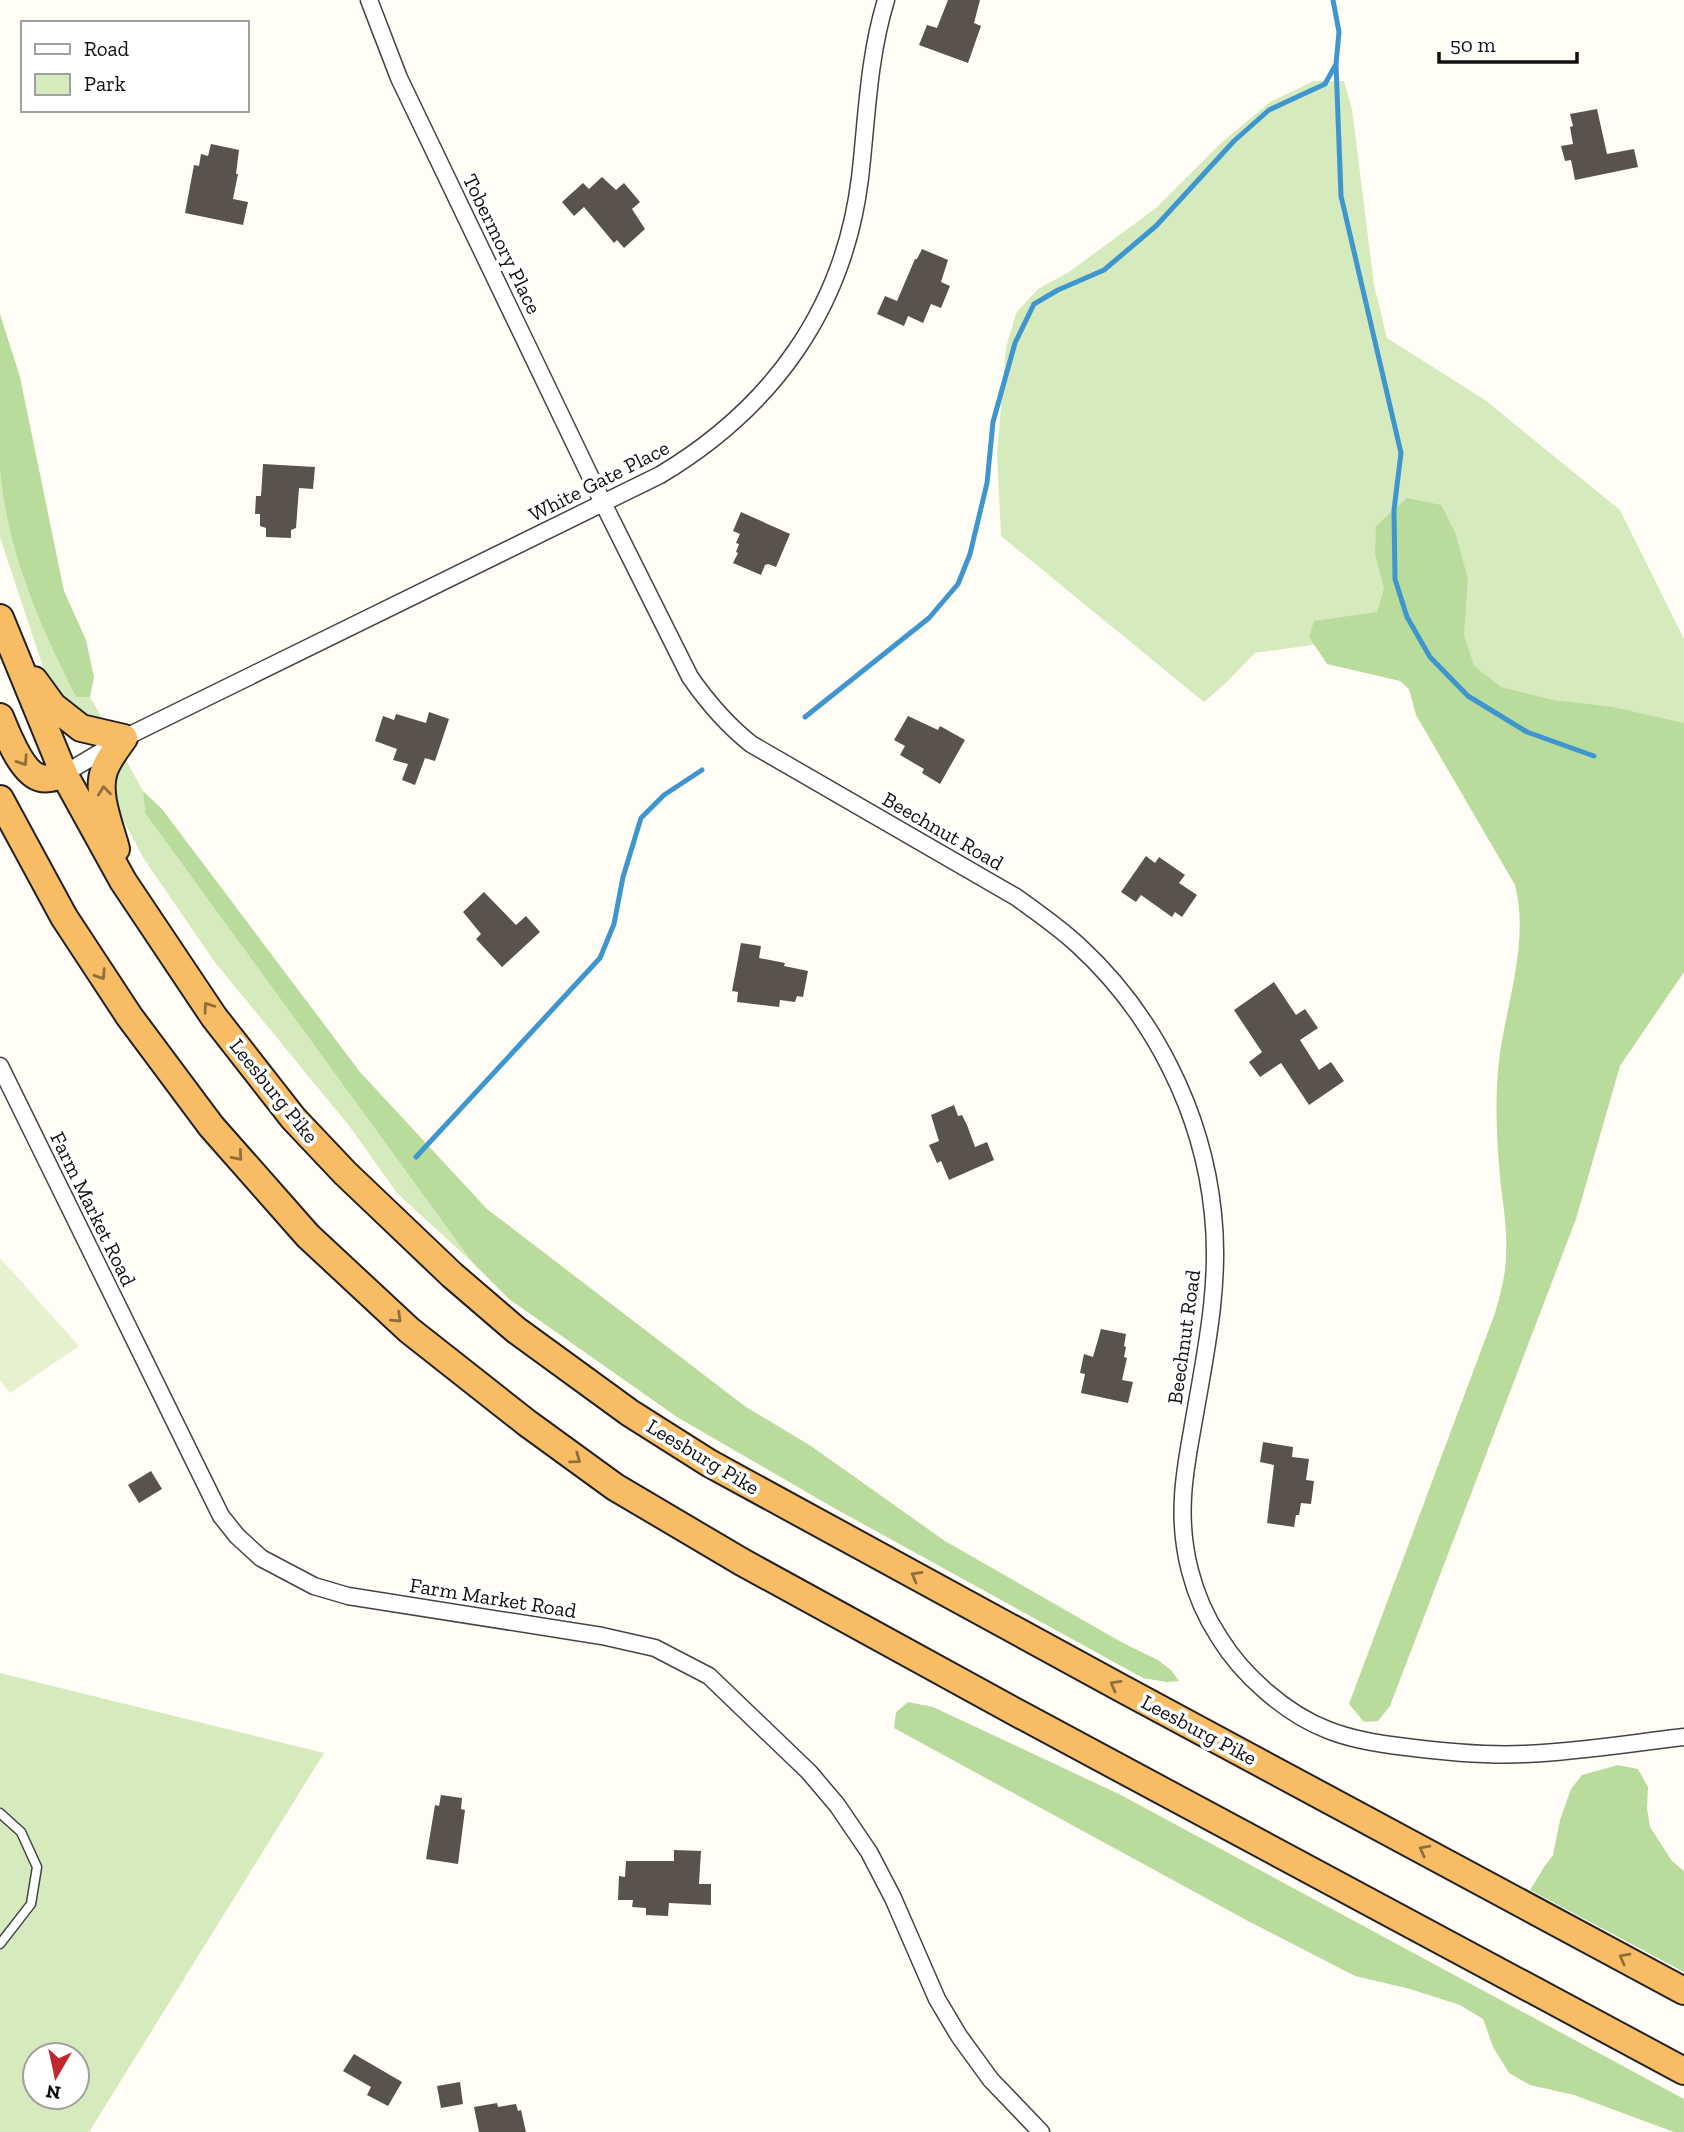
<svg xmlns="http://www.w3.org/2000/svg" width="1684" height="2132" viewBox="0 0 1684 2132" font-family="'Zilla Slab',serif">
<rect width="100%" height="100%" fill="#fffdf5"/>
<path fill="#d5ebbd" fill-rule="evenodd" d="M 1314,81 L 1344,81 L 1352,109 L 1374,285 L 1387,338 L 1485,400 L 1620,510 L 1684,639 L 1684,749 L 1340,641 L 1255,653 L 1229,680 L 1204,702 L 1001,536 L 997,454 L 1006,348 L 1016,313 L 1038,289 L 1069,272 L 1156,208 L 1221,143 L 1270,102 Z
M 0,471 C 8,554 39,624 76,697 L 90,697 L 103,719 L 87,718 L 61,704 L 43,667 L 0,537 Z
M 125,758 L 143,791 L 145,813 L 472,1262 L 397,1193 L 350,1127 L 214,961 L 144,859 L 113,801 L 115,769 Z
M 0,1673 L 324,1753 L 89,2132 L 0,2132 ZM 35,2055 L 77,2055 L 77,2097 L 35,2097 Z"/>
<path fill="#b9dc9c" d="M 0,314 L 20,377 L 64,591 L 86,640 L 94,677 L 90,697 L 76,697 C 39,624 8,554 0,471 Z
M 1407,498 L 1441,505 L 1455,532 L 1468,579 L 1464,635 L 1474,666 L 1501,687 L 1553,700 L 1613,707 L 1684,723 L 1684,972 L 1620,1066 L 1576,1219 L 1390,1706 L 1378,1721 L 1364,1722 L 1349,1704 L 1495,1313 C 1500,1295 1506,1275 1506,1256 C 1508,1225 1501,1196 1499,1165 C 1496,1129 1495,1089 1500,1053 C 1508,998 1529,940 1515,885 L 1416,715 L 1409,689 L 1400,681 L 1327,664 L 1309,637 L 1314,621 L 1377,612 L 1384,589 L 1375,553 L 1376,526 Z
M 143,791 L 162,809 L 360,1072 L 487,1209 L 746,1407 L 811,1446 L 945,1541 L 1123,1643 L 1158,1660 L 1171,1670 L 1179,1681 L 1166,1682 L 1143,1678 L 834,1508 L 677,1417 L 509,1299 L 472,1262 L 145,813 Z
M 908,1702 L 933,1707 L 1121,1795 L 1684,2099 L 1684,2132 L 1674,2132 L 1574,2095 L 1530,2085 L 1509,2073 L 1493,2047 L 1483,2019 L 1460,2005 L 1410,1989 L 1355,1976 L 1248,1921 L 894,1728 L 896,1712 Z
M 1618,1765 L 1638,1769 L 1648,1787 L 1647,1808 L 1650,1827 L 1672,1861 L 1684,1871 L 1684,1972 L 1530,1890 L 1544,1867 L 1553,1855 L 1560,1820 L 1571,1789 L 1582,1775 Z"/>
<path fill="#e6f2cf" d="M 0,1258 L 79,1346 L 10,1393 L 0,1380 Z"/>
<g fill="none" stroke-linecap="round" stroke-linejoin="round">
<path stroke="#3f96cf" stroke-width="5" d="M 1333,0 L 1339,32 L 1336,64 L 1341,196 L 1401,453 L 1394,510 L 1395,579 L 1407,617 L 1430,657 L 1468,696 L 1527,732 L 1594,756
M 805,717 L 929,618 L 958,584 L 970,554 L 987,483 L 993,422 L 1015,343 L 1034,304 L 1058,290 L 1104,270 L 1156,226 L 1234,141 L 1269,110 L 1325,84 L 1336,64
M 416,1157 L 600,958 L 614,924 L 623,877 L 641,818 L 664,795 L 702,770"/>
</g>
<path fill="#5a524d" d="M 948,0 L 980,0 L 974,23 L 981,26 L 968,63 L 919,45 L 927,25 L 937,28 Z
M 1597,109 L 1607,154 L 1634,149 L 1638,167 L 1575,180 L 1571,160 L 1565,161 L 1561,146 L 1573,144 L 1570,127 L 1573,126 L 1570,114 Z
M 211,144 L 239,150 L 236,174 L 238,174 L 233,199 L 248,202 L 243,225 L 185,213 L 194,165 L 199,166 L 201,154 L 208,156 Z
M 602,177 L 616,190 L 624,183 L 640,202 L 632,209 L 645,229 L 624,248 L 617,240 L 614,243 L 584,207 L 574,216 L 562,202 L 583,183 L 589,189 Z
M 922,249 L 948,260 L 941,282 L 950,286 L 941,308 L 931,304 L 923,323 L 908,316 L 904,326 L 877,314 L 885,296 L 897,301 L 915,259 L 917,259 Z
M 263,464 L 315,467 L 313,489 L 299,488 L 296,528 L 291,530 L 291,538 L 266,537 L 266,528 L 260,526 L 260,514 L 255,514 L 256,496 L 261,496 Z
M 741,512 L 790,534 L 776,567 L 768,564 L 765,565 L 761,575 L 733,563 L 738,553 L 736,552 L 739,544 L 736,543 L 740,534 L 733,531 Z
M 429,712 L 449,719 L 435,761 L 425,758 L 415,785 L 402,780 L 408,764 L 393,760 L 397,749 L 375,741 L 383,716 L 394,720 L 396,714 L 426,723 Z
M 908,716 L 938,730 L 940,726 L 965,740 L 940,784 L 922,773 L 924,769 L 900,755 L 905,746 L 894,740 Z
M 1146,856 L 1155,863 L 1159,857 L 1185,875 L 1179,883 L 1197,895 L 1182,917 L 1175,912 L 1172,917 L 1141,895 L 1136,902 L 1121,892 Z
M 484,892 L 516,925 L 526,916 L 540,932 L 502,967 L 476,939 L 481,934 L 463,912 Z
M 741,943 L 761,946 L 759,958 L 785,963 L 784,966 L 808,971 L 803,997 L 797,996 L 795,1002 L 780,1000 L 779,1007 L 737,1002 L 738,992 L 732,991 Z
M 1274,982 L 1296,1015 L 1305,1009 L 1318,1028 L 1300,1040 L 1319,1070 L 1331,1062 L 1344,1081 L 1309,1105 L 1281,1063 L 1260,1077 L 1249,1062 L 1262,1052 L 1234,1010 Z
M 954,1105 L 958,1116 L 962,1115 L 967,1125 L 975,1147 L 987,1142 L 994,1160 L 949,1180 L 941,1161 L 937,1163 L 929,1145 L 939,1141 L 931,1115 Z
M 1101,1329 L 1126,1334 L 1124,1346 L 1126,1347 L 1124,1357 L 1127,1358 L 1122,1380 L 1133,1382 L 1128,1403 L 1081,1393 L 1085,1374 L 1080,1373 L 1084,1354 L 1093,1357 Z
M 1263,1442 L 1293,1447 L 1292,1457 L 1309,1459 L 1306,1480 L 1314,1481 L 1311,1504 L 1301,1503 L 1299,1515 L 1296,1515 L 1294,1527 L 1267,1523 L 1274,1465 L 1260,1462 Z
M 151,1471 L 162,1489 L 139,1503 L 128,1485 Z
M 441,1795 L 462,1798 L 461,1809 L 465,1810 L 458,1864 L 426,1859 L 435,1805 L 439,1806 Z
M 674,1850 L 701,1851 L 699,1884 L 711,1884 L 711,1905 L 669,1903 L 668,1916 L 646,1915 L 646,1908 L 632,1907 L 633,1900 L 618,1900 L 619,1876 L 625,1877 L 626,1861 L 674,1861 Z
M 354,2054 L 402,2082 L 388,2106 L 367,2095 L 371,2087 L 343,2071 Z
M 460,2082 L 463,2104 L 441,2108 L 437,2086 Z
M 497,2103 L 498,2107 L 516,2104 L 518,2111 L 521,2110 L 526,2132 L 479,2132 L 474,2107 Z"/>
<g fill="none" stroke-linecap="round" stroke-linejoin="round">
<g stroke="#444" stroke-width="11">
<path id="service" d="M 0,1813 L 21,1832 L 37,1867 L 31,1904 L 0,1944"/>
</g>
<g stroke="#444" stroke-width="19">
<path id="minor" d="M 369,0 L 399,78 L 603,503 L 690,677 C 708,703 726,724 751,744 L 1016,897 C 1038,913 1060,928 1079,946 C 1154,1015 1203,1113 1213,1214 C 1221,1287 1204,1360 1192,1431 C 1188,1453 1184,1475 1183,1497 C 1180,1546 1192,1596 1219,1637 C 1242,1675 1286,1714 1328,1730 C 1353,1740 1379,1744 1406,1747 C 1445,1752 1486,1756 1525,1754 C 1578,1752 1632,1743 1684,1737
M 64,774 L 124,738 L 660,475 C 772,408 844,309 860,178 C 867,118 868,59 886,0
M 0,1066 L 221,1516 L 237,1536 L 261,1558 L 314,1586 L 348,1596 L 602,1636 L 655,1648 L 709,1676 L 809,1772 L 837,1805 L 869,1852 L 893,1898 L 937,1999 L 959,2036 L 991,2080 L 1041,2132"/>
</g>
<g stroke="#222" stroke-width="30">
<path id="trunk" d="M 0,618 L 64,774 L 123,881 L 214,1017 L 293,1118 L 345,1173 L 452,1275 L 516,1330 L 630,1413 L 709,1463 L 1121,1688 L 1684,1991
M 34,680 L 53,706 L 81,728 L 124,738 C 117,748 108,759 104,771 C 96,794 110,826 116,849
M 0,717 C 7,734 22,774 41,778 C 48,780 57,776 64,774
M 0,799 L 64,917 L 129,1016 L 211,1126 L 308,1236 L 409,1330 L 527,1423 L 615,1487 L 742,1562 L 1021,1715 L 1684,2071"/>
</g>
<use href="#service" stroke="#fff" stroke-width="8"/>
<use href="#minor" stroke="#fff" stroke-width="16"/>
<use href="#trunk" stroke="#f7bc64" stroke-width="26"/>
</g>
<defs><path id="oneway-chevron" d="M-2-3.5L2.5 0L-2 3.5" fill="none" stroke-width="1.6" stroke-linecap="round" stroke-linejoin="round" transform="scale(1.75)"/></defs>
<g stroke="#906f3f">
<use href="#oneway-chevron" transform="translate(23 761) rotate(57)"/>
<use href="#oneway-chevron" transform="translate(104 791) rotate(-96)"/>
<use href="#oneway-chevron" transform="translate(101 975) rotate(57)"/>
<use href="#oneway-chevron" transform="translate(208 1007) rotate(-125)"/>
<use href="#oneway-chevron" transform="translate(238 1156) rotate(49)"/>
<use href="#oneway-chevron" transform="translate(397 1318) rotate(43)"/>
<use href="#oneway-chevron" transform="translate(576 1459) rotate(36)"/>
<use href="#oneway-chevron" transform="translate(916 1576) rotate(-151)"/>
<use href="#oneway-chevron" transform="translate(1115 1685) rotate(-151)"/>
<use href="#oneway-chevron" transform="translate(1424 1850) rotate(-152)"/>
<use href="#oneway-chevron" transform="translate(1624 1958) rotate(-152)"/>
</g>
<g text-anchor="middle" stroke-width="7" stroke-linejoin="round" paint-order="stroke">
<g font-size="21" fill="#111" stroke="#fff">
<text transform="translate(502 244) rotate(64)" y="7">Tobermory Place</text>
<text transform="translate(599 481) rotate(-27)" y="7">White Gate Place</text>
<text transform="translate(943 831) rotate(30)" y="7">Beechnut Road</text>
<text transform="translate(274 1091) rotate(51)" y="7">Leesburg Pike</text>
<text transform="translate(93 1209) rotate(64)" y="7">Farm Market Road</text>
<text transform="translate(1184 1337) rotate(-82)" y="7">Beechnut Road</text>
<text transform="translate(703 1457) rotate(31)" y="7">Leesburg Pike</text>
<text transform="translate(493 1598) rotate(9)" y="7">Farm Market Road</text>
<text transform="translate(1199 1730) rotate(28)" y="7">Leesburg Pike</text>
</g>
</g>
<rect x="21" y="21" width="228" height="91" fill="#ffffff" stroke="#a0a0a0" stroke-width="2"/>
<rect x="35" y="44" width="35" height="10" fill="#ffffff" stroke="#a0a0a0" stroke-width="2"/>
<text x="84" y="56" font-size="21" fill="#111111">Road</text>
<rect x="35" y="74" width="35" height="21" fill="#d5ebbd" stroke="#a0a0a0" stroke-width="2"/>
<text x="84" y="91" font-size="21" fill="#111111">Park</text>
<g transform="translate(56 2076) rotate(189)"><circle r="33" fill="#ffffff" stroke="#a0a0a0" stroke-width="2"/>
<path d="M0-5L12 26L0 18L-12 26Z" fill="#c4262e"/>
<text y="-10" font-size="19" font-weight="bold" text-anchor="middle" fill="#111111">N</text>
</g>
<path d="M1439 52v10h138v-10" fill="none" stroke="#111111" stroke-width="3.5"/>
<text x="1450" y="52" font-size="21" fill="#111111" stroke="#ffffff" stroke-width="5" paint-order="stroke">50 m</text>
</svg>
